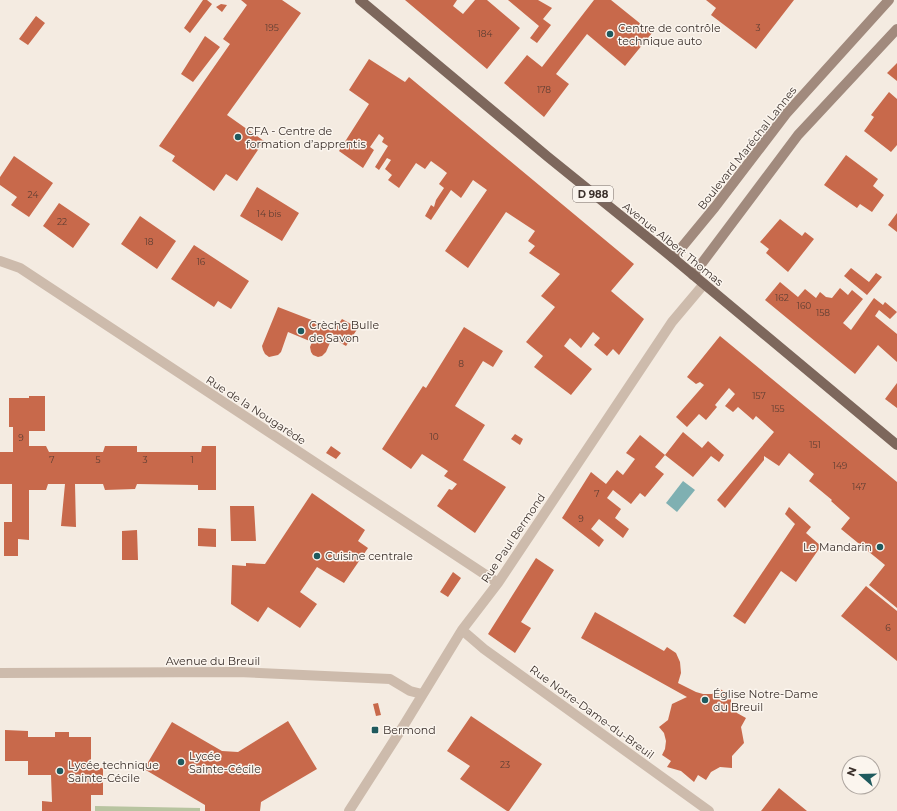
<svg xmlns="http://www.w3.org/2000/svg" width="897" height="811" viewBox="0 0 897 811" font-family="Montserrat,sans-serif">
<rect width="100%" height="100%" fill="#f4ebe1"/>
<path fill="#b8c4a0" d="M 95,806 L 200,808 L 200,811 L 95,811 Z"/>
<path fill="#7fb0b2" d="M 683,481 L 695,490 L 677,512 L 666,503 Z"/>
<path fill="#c8694b" d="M 203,0 L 207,0 L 212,4 L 190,33 L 184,28 Z
M 241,0 L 282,0 L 301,13 L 227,115 L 264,141 L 237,181 L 226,174 L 214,191 L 172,161 L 175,156 L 159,146 L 230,44 L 223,39 L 247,5 Z
M 405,0 L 457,0 L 453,6 L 463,14 L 475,0 L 487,0 L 520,28 L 487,69 Z
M 508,0 L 538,0 L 552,8 L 543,19 L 551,25 L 537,43 L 530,38 L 539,26 Z
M 594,0 L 611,0 L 652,33 L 625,66 L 587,34 L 556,74 L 569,84 L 544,117 L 504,83 L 527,55 L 542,67 Z
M 706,0 L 794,0 L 756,49 L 711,15 L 716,8 Z
M 221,4 L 227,5 L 222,12 L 216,7 Z
M 36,16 L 45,23 L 28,45 L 19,39 Z
M 205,36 L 220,47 L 193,82 L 181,74 Z
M 369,59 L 405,82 L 409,77 L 634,264 L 611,291 L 644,319 L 619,355 L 613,349 L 607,356 L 594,345 L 600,338 L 593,332 L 581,348 L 570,338 L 564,346 L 592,369 L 571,395 L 534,367 L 543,356 L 526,342 L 555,307 L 541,296 L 560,274 L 529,253 L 535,246 L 528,241 L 535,231 L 506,212 L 468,268 L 445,251 L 487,190 L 473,180 L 461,198 L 451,190 L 431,220 L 425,216 L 431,205 L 434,207 L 436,200 L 444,188 L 439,184 L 447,173 L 442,169 L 431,161 L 425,169 L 416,163 L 399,188 L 388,180 L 392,175 L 385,169 L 391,160 L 387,158 L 379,170 L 375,167 L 388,146 L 382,142 L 384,138 L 379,134 L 370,147 L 374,150 L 363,168 L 339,151 L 369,104 L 349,90 Z
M 897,63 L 897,81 L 887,73 Z
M 889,92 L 897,99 L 897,145 L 891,152 L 864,131 L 874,117 L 871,115 Z
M 846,155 L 878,179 L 873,186 L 884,195 L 872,212 L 860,204 L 857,208 L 824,185 Z
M 14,156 L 53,183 L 29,217 L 11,205 L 17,197 L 0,185 L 0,177 Z
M 257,187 L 299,213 L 282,241 L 240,216 Z
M 59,203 L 90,224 L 73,248 L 43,226 Z
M 897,213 L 897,232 L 888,225 Z
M 140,216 L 176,241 L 157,269 L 121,244 Z
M 780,219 L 802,236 L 805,232 L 814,239 L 788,272 L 766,253 L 769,249 L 760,242 Z
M 194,245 L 249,281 L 231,309 L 218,301 L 214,307 L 171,279 Z
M 851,268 L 869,282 L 876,273 L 882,277 L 867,295 L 844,276 Z
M 780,282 L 798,297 L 805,289 L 816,298 L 820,292 L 826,297 L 832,298 L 840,288 L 848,295 L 852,290 L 863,299 L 843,323 L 851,330 L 874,298 L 883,305 L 885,302 L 897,312 L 890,319 L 879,310 L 875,316 L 897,334 L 897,362 L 878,345 L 855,374 L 765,300 Z
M 278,307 L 335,329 L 342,319 L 358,328 L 346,346 L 332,338 L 326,352 L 322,356 L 318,357 L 313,355 L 311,352 L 310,347 L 312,342 L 288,332 L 281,352 L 278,355 L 269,357 L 265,354 L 263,350 L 262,346 Z
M 464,327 L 503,351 L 493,367 L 483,361 L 455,406 L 485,425 L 463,460 L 506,487 L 475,533 L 437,506 L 449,489 L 452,490 L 457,484 L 444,476 L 448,471 L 422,454 L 411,469 L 382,449 L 423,386 L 426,388 Z
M 720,336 L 897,482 L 897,608 L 869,585 L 885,565 L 841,529 L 850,518 L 831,501 L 832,500 L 809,481 L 814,474 L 789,453 L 779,466 L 764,456 L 764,460 L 725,508 L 717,500 L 774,432 L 756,416 L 753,420 L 738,407 L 733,412 L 725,406 L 735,394 L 729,388 L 715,405 L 717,407 L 706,420 L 699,414 L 687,427 L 676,417 L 704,385 L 700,382 L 696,384 L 687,377 Z
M 897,383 L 897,408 L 885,399 Z
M 29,396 L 45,396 L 45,431 L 29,431 L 29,446 L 46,446 L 49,452 L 103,452 L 105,446 L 137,446 L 137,452 L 201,452 L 202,446 L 216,446 L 216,490 L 198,490 L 198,485 L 137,484 L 135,489 L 105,490 L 103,484 L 75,484 L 76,527 L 61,526 L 65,484 L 48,484 L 46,490 L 29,490 L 29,540 L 18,539 L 18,556 L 4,556 L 4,522 L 12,522 L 12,484 L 0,484 L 0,452 L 13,452 L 13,427 L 9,427 L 9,398 L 29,398 Z
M 683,432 L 702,448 L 708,441 L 724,455 L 719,462 L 711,456 L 693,477 L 665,455 L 655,467 L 664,474 L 645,497 L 640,493 L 631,504 L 613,490 L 607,498 L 621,509 L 615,518 L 629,529 L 623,538 L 599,519 L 591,529 L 604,540 L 599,547 L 562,518 L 591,472 L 606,484 L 617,470 L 623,475 L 635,459 L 626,453 L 640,435 L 665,455 Z
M 515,434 L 523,439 L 520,445 L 511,439 Z
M 331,446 L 341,453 L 336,459 L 326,453 Z
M 312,493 L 365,530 L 358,541 L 368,548 L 344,583 L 317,567 L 300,592 L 317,604 L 300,628 L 268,607 L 258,622 L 231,604 L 232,565 L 246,566 L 246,563 L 265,564 Z
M 230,506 L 254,506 L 256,541 L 231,541 Z
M 789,507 L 811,527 L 806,533 L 821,546 L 796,582 L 781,571 L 745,624 L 733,616 L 795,524 L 785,514 Z
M 198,528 L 216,529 L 216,547 L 198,546 Z
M 137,530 L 138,560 L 122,560 L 122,531 Z
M 536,558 L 554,570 L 521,622 L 531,628 L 515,653 L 488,634 Z
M 453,572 L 461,578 L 448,597 L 440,592 Z
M 866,586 L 897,611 L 897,661 L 841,616 Z
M 595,612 L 664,651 L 667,647 L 676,653 L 680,662 L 681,673 L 678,683 L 696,692 L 703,694 L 712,694 L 720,689 L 731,695 L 731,704 L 737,713 L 746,718 L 741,727 L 744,743 L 732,756 L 732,768 L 720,767 L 711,772 L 706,780 L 698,775 L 694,782 L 681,771 L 667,767 L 671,761 L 662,755 L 665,749 L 666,741 L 664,733 L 659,727 L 668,720 L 672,704 L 687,697 L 581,638 Z
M 378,703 L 381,715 L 376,716 L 373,704 Z
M 471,716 L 542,764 L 509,811 L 507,811 L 460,779 L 470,766 L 447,751 Z
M 288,721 L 317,769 L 261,802 L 260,811 L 205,811 L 205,805 L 144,769 L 172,722 L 222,751 L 238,752 Z
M 5,730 L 28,731 L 28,737 L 55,737 L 55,732 L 69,732 L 69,737 L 91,737 L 91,768 L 103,768 L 103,795 L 91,795 L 91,811 L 42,811 L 42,801 L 52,802 L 51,775 L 28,775 L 28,761 L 5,761 Z
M 779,788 L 807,811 L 761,811 Z"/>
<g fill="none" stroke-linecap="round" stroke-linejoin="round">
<path stroke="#cdbbac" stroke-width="10" d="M 0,261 L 20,268 L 498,583
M 462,630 L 484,649 L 709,811
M 0,673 L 238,672 L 390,679 L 410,691 L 422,694
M 349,811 L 404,725 L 462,630 L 498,583 L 672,322 L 704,284"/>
<path stroke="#a18a7d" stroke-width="10" d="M 673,258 L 715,207 L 786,114 L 889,0
M 693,275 L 798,135 L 897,29"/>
<path stroke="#7d675c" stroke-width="10" d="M 360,0 L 548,157 L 673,258 L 897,445"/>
</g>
<g fill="#1f5a5e" stroke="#fbf5ee" stroke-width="1.5">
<circle cx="610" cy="34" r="4"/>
<circle cx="238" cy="137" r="4"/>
<circle cx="301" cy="331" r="4"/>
<circle cx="880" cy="547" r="4"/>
<circle cx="317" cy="556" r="4"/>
<circle cx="705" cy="700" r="4"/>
<rect x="371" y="726" width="8" height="8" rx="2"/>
<circle cx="181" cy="762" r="4"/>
<circle cx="60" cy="771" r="4"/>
</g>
<g text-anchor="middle" stroke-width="3" stroke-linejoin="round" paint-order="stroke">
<g font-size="9" fill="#5e3e33">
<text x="272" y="31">195</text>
<text x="758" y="31">3</text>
<text x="485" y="37">184</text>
<text x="544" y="93">178</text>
<text x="33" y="198">24</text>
<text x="269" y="217">14 bis</text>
<text x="62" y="225">22</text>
<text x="149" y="245">18</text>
<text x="201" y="265">16</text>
<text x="782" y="301">162</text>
<text x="804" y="309">160</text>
<text x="823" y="316">158</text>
<text x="461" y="367">8</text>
<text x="759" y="399">157</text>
<text x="778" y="412">155</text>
<text x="434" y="440">10</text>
<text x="21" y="441">9</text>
<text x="815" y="448">151</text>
<text x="52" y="463">7</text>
<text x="98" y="463">5</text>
<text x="145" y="463">3</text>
<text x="192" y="463">1</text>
<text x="840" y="469">149</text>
<text x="859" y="490">147</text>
<text x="597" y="497">7</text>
<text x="581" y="522">9</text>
<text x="888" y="631">6</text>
<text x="505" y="768">23</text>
</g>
<rect fill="#fbf5ee" stroke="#756b66" stroke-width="1" x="573" y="186" width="40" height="16" rx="3"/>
<g font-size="10" font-weight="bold" fill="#3b302b">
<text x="593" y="198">D 988</text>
</g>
<g font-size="11" fill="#3b302b" stroke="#fbf5ee" text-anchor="start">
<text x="618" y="32">Centre de contrôle<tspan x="618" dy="13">technique auto</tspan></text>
<text x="246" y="135">CFA - Centre de<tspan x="246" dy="13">formation d’apprentis</tspan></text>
<text x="309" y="329">Crèche Bulle<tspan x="309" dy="13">de Savon</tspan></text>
<text x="872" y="551" text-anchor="end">Le Mandarin</text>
<text x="325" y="560">Cuisine centrale</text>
<text x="713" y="698">Église Notre-Dame<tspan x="713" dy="13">du Breuil</tspan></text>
<text x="383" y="734">Bermond</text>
<text x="189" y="760">Lycée<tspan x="189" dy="13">Sainte-Cécile</tspan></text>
<text x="68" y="769">Lycée technique<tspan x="68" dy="13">Sainte-Cécile</tspan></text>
</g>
<g font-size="11" fill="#3b302b" stroke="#fbf5ee">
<text transform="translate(747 148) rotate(-52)" y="4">Boulevard Maréchal Lannes</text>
<text transform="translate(673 244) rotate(39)" y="4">Avenue Albert Thomas</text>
<text transform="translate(256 410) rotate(33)" y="4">Rue de la Nougarède</text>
<text transform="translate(513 538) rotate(-56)" y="4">Rue Paul Bermond</text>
<text x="213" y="665">Avenue du Breuil</text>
<text transform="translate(592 712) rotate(36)" y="4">Rue Notre-Dame-du-Breuil</text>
</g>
</g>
<g transform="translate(861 775) rotate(290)"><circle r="19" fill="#fbf5ee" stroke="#aea6a0"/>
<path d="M0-3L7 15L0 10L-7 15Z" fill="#1f5a5e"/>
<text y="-6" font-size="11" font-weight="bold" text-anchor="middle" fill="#3b302b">N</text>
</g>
</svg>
